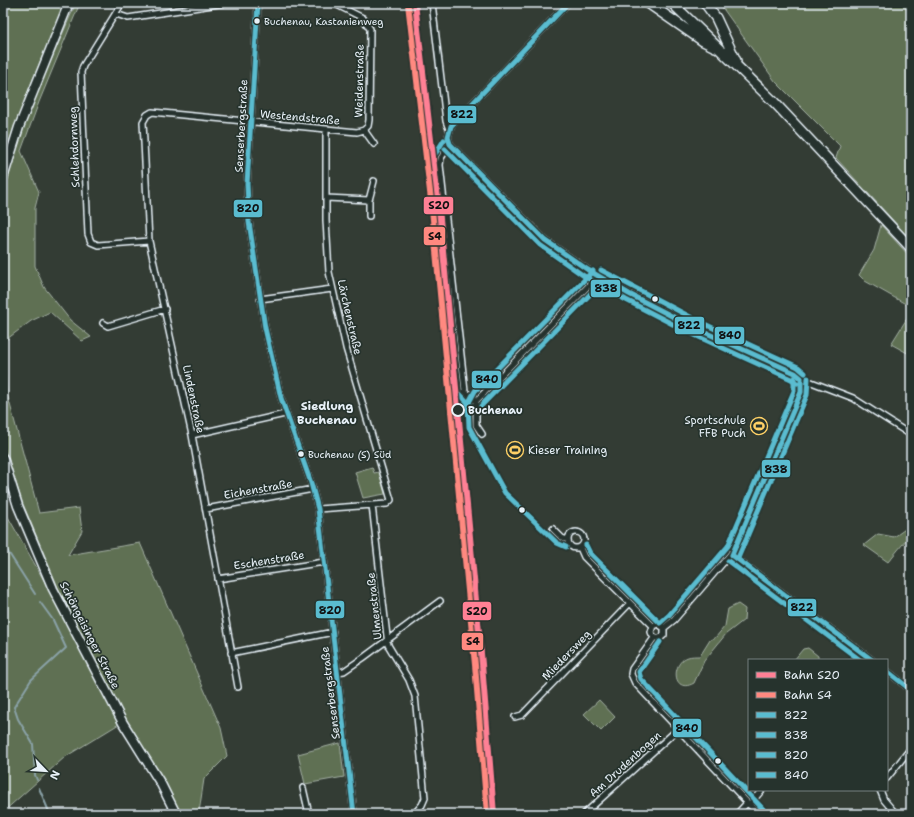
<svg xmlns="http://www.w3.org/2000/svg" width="914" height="817" viewBox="0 0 914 817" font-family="'Shantell Sans',sans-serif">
<rect width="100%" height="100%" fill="#333c34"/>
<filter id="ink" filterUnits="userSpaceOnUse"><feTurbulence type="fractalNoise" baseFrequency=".025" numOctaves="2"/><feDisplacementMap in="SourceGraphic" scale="8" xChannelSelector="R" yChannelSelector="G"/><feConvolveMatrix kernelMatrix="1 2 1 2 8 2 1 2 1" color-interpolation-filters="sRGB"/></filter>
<g filter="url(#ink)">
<path fill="#5f7052" stroke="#a4b0a5" d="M 3,3 L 64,3 L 25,99 L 3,160 Z
M 76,3 L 80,3 L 39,102 L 21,151 L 39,192 L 35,208 L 35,266 L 44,287 L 70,320 L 91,337 L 82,341 L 50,312 L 31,321 L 3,342 L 3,200 L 14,153 L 38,90 Z
M 719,3 L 911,3 L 911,240 L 836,158 L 840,146 L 775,81 Z
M 881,225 L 911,258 L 911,307 L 865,281 L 859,275 L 874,250 Z
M 911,312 L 911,355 L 891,344 Z
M 3,343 L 7,393 L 39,513 L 79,508 L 82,531 L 68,555 L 140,543 L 221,728 L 227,756 L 204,779 L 199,812 L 217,814 L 180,814 L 160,774 L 126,723 L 60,592 L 23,504 L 3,443 Z
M 372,467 L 374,473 L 379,472 L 385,494 L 363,498 L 355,472 Z
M 3,508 L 51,593 L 119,724 L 65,757 L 3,812 Z
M 911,525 L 911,541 L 907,539 L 888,562 L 864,545 L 878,534 L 894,537 Z
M 738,604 L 745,609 L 744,620 L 726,634 L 704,661 L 694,683 C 673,695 670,663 688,657 C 691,656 696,656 700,656 L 710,640 L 716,637 L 725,626 L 728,609 Z
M 808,648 L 818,656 L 818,660 L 794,660 L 803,649 Z
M 599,700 L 615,717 L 601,731 L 584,714 Z
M 340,743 L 344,777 L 305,784 L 298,754 Z"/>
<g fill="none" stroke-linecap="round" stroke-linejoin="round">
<path stroke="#8aa2a8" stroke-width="2" d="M 3,544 L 35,594
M 37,780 L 35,775 L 33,744 L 18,719 L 14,707 L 31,680 L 66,648 L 53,620 L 40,602
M 39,788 L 50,814"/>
<g stroke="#e8f1f8" stroke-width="8">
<path id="minor" d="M 122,3 L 83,66 L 81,72 L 88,234 L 91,242 L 98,245 L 149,241
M 258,3 L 247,184 L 249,222 L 265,328 L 281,398 L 311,483 L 318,509 L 354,814
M 333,3 L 363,18 L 370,29 L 369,120 L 368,126 L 364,130
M 432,3 L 446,121 L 449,129
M 568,3 L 451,126 L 448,137 L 450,144 L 545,240 L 588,270 L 629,294 L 691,326 L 795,373 L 801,378 L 853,398 L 911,435
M 116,14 L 128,18 L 225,3
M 364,130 L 374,144
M 450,144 L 441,158 L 440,165 L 465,391 L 476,401
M 326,198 L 369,200 L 374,181
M 369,216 L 369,200
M 260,299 L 332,289
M 103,323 L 108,326 L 165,309
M 482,434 L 476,425 L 476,401 L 598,276
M 192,435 L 285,414
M 372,505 L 388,645 L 409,680 L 415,696 L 425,798 L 422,805 L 414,814
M 206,509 L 313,489
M 318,509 L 387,504 L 391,500 L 346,348 L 329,272 L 326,220 L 326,129
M 553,529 L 562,538 L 568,540
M568 540a8 8 0 1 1 16 0a8 8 0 1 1-16 0Z
M 580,548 L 584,557 L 653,626
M 732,555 L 872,660
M 218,579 L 324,562
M 653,626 L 651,632 C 653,639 659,640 664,635 L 664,628
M 653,626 L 658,624 L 664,628
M 664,628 L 674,620 L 734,550 L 801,392 L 801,378
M 654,638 L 632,669 L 631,674 L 635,683 L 758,814
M 231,653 L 333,632
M 887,671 L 911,690
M 337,672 L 344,671 L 363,658 L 440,601
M 238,687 L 192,435 L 149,241 L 143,122 L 147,115 L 152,112 L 357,132 L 364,130
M 515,717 L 522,715 L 630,603
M 887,778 L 911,748
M 303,788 L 309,814
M 880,790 L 884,800 L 896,814
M 749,805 L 762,790
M 584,814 L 678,729
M 737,814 L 747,803"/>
</g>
<g stroke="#e8f1f8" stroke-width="11">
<path id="primary" d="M 3,178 L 19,127 L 69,3
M 3,458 L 18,506 L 53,589 L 123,723 L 161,784 L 176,814"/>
</g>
<g stroke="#e8f1f8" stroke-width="12">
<path id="trunk" d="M 648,3 L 703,41 L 715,47
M 672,3 L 774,102 L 911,248
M 705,3 L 716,18 L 736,61"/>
</g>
<use href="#minor" stroke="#26332d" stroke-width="5"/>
<use href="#primary" stroke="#26332d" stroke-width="8"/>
<use href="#trunk" stroke="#26332d" stroke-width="9"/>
<g stroke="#26332d" stroke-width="8">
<path id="bus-1" d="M 568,3 L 451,126 L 448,137 L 450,144 L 545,240 L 588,270 L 629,294 L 691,326 L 795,373 L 801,378
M 732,555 L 801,392 L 801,378
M 732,555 L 872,660
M 887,671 L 911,690"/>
</g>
<g stroke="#26332d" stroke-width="8">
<path id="bus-2" d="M 444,140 L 434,156 L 433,166 L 458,392 L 471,406
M 445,149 L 540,245 L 584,276 L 626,300 L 688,332 L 791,379 L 797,383
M 481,406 L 603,281
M 738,558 L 807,395 L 808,378
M 728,561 L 860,660"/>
</g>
<g stroke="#26332d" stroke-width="8">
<path id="bus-3" d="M 258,3 L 247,184 L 249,222 L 265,328 L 281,398 L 311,483 L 318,509 L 354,814"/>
</g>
<g stroke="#26332d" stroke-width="8">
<path id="bus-4" d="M 601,270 L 698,321 L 798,367 L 805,373
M 586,545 L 590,553 L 658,621
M 566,547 L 557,543 L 505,493 L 469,427 L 468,404 L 475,391 L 593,271
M 660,623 L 669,615 L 728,546 L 794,391 L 794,378
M 660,642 L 639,672 L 641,679 L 763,809"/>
</g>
<use href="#bus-1" stroke="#5abcd0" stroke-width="5"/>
<use href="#bus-2" stroke="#5abcd0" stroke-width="5"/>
<use href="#bus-3" stroke="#5abcd0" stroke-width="5"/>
<use href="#bus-4" stroke="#5abcd0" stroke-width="5"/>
<g stroke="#26332d" stroke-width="9">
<path id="rail-1" d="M 415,3 L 439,208 L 482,664 L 494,814"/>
</g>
<g stroke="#26332d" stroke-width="9">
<path id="rail-2" d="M 408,4 L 432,209 L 475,665 L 487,814"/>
</g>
<use href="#rail-1" stroke="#ff8095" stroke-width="6"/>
<use href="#rail-2" stroke="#ff8980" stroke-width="6"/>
</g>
</g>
<defs>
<g id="stadium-ring" transform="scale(0.9)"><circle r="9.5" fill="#26332d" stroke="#ffd166" stroke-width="1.5"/><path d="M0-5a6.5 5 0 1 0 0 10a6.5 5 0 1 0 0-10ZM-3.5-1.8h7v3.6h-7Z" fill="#ffd166"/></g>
</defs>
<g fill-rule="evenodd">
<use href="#stadium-ring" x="759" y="426"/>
<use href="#stadium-ring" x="515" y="450"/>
</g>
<g fill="#e8f1f8" stroke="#26332d" stroke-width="1.5">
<circle cx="257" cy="21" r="3.5"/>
<circle cx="655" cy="299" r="3.5"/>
<circle cx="301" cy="454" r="3.5"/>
<circle cx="522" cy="510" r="3.5"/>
<circle cx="718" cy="761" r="3.5"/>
</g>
<circle fill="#26332d" stroke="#e8f1f8" stroke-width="2" cx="458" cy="410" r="6"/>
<g text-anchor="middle" stroke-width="3.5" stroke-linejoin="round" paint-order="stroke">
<g font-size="10" fill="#e8f1f8" stroke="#26332d" text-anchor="start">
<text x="264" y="25">Buchenau, Kastanienweg</text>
<text x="308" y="458">Buchenau (S) Süd</text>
</g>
<g font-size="11" fill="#e8f1f8" stroke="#26332d">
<text transform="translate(359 81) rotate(-89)" y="4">Weidenstraße</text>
<text transform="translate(300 117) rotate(5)" y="4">Westendstraße</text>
<text transform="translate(241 126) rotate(-87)" y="4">Senserbergstraße</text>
<text transform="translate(74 147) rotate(-92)" y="4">Schlehdornweg</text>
<text transform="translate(350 317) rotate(77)" y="4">Lärchenstraße</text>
<text transform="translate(194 399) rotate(78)" y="4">Lindenstraße</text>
<text transform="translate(258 489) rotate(-10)" y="4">Eichenstraße</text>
<text transform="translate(269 560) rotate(-9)" y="4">Eschenstraße</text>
<text transform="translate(374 606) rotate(-96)" y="4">Ulmenstraße</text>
<text transform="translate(90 635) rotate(63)" y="4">Schöngeisinger Straße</text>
<text transform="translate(566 655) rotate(-46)" y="4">Miedersweg</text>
<text transform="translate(330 693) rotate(-97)" y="4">Senserbergstraße</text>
<text transform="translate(625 764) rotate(-42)" y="4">Am Drudenbogen</text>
</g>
<g font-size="11" font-weight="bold" fill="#e8f1f8" stroke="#26332d" text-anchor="start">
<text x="468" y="414">Buchenau</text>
</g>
<g font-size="11" fill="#e8f1f8" stroke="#26332d" text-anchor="end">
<text x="746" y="424">Sportschule<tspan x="746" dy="13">FFB Puch</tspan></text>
<text x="528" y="454" text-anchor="start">Kieser Training</text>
</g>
<g font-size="12" font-weight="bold" fill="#e8f1f8" stroke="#26332d">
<text x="327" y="410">Siedlung<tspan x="327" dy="14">Buchenau</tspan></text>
</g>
</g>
<g stroke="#26332d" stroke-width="1.5">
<rect x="447" y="105" width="30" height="19" rx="4" fill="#5abcd0"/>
<rect x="423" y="196" width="31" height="19" rx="4" fill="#ff8095"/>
<rect x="233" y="199" width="30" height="19" rx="4" fill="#5abcd0"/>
<rect x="423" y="226" width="23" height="20" rx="4" fill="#ff8980"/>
<rect x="590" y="279" width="31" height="19" rx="4" fill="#5abcd0"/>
<rect x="674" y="316" width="31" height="19" rx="4" fill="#5abcd0"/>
<rect x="714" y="326" width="31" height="19" rx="4" fill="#5abcd0"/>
<rect x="471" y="370" width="31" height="19" rx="4" fill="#5abcd0"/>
<rect x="761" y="459" width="30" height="19" rx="4" fill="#5abcd0"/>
<rect x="787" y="598" width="30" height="19" rx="4" fill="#5abcd0"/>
<rect x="315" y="600" width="30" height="19" rx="4" fill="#5abcd0"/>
<rect x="462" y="601" width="30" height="20" rx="4" fill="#ff8095"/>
<rect x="461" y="632" width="23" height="19" rx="4" fill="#ff8980"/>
<rect x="672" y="718" width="30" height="20" rx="4" fill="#5abcd0"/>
</g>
<g font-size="11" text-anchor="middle" font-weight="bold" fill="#111">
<text x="462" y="118">822</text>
<text x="439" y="209">S20</text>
<text x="248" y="212">820</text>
<text x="435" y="240">S4</text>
<text x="606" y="292">838</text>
<text x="689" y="329">822</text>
<text x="730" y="339">840</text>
<text x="487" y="383">840</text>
<text x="776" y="473">838</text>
<text x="802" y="611">822</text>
<text x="330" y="614">820</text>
<text x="477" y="615">S20</text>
<text x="473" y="645">S4</text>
<text x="687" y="732">840</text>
</g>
<rect width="914" height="817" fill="none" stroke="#26332d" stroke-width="16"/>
<rect x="8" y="8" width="898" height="801" fill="none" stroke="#e8f1f8" stroke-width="1.5" filter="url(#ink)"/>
<rect x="748" y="659" width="140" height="132" fill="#26332d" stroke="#747f7e"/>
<rect x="756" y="672" width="20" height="6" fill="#ff8095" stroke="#747f7e"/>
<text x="784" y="679" font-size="12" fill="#e8f1f8">Bahn S20</text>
<rect x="756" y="692" width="20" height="6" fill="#ff8980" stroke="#747f7e"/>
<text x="784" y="699" font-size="12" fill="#e8f1f8">Bahn S4</text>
<rect x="756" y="712" width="20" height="6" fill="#5abcd0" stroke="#747f7e"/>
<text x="784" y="719" font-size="12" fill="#e8f1f8">822</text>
<rect x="756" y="732" width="20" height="6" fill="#5abcd0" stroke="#747f7e"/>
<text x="784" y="739" font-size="12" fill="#e8f1f8">838</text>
<rect x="756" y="752" width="20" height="6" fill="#5abcd0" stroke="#747f7e"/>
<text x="784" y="759" font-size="12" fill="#e8f1f8">820</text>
<rect x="756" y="772" width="20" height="6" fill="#5abcd0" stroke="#747f7e"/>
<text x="784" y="779" font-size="12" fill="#e8f1f8">840</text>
<g transform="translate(46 771) rotate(115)" stroke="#26332d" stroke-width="3" paint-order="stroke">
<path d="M0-3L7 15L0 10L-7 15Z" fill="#e8f1f8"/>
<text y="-6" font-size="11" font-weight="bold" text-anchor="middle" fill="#e8f1f8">N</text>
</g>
</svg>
